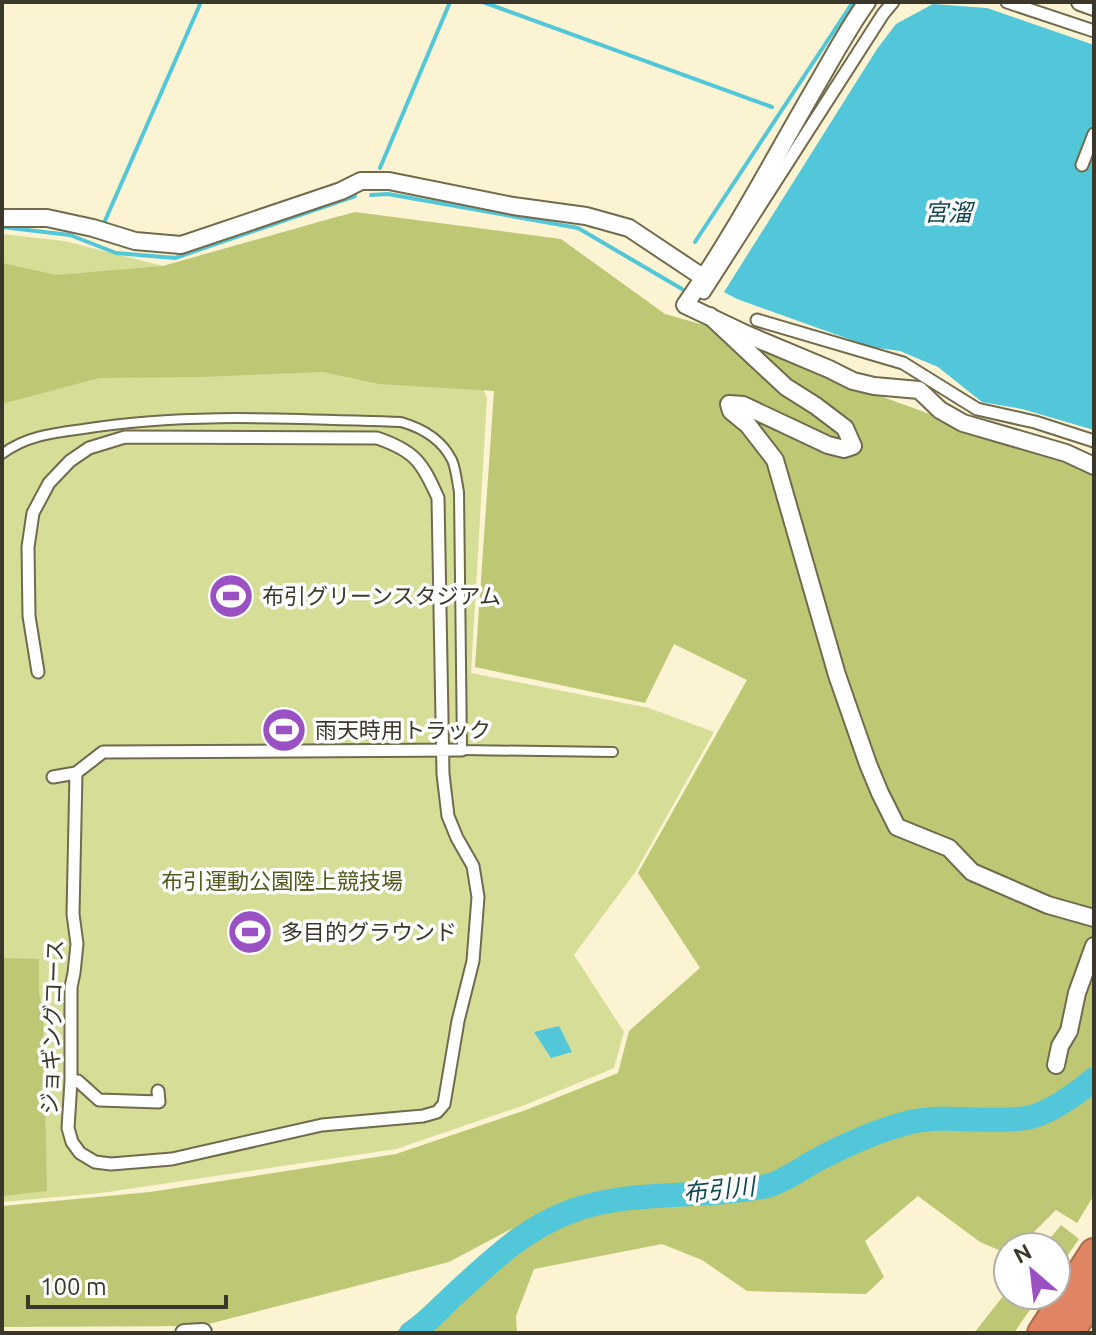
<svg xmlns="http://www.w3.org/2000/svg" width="1096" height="1335" viewBox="0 0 1096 1335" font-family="Ubuntu,'Noto Sans JP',sans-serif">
<rect width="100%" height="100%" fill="#fbf3d1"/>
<path fill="#d5dd97" d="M 339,216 L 416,235 L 487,398 L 471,673 L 649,708 L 714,732 L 636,871 L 574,955 L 624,1032 L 614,1068 L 525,1105 L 396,1149 L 101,1193 L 2,1202 L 2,234 L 64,241 L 163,266 Z"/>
<path fill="#bec774" d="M 355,212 L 561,239 L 665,314 L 711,327 L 798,366 L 1094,474 L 1094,1195 L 1077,1223 L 1056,1210 L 1030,1236 L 1025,1247 L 1008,1247 L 1008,1254 L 980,1242 L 918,1196 L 865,1241 L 884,1277 L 866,1294 L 747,1291 L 702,1260 L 662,1244 L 534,1269 L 516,1316 L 517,1333 L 395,1333 L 513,1228 L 449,1262 L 201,1326 L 2,1327 L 2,1206 L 150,1192 L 396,1154 L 526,1110 L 618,1073 L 629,1031 L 700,968 L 638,873 L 747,680 L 674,644 L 645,703 L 475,667 L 494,391 L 379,384 L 323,372 L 200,377 L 99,378 L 2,404 L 2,263 L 56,275 L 163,266 Z
M 2,958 L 39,959 L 39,993 L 43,1015 L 47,1191 L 2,1196 Z
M 1061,1225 L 1079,1239 L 1056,1272 L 1056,1247 L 1043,1247 Z
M 1008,1290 L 1008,1295 L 1040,1295 L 1014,1333 L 974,1333 Z"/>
<path fill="#51c7d9" d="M 933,4 L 987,8 L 1094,45 L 1094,430 L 1022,409 L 982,402 L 938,367 L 900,351 L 871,347 L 737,299 L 724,292 L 877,49 L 896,24 Z
M 559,1026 L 572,1052 L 551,1058 L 534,1032 Z"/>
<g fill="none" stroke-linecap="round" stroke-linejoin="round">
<path stroke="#51c7d9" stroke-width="4" d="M 483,2 L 772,107
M 380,168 L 450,2
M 371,195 L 388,194 L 578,228 L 682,289
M 104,223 L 201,2
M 2,227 L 70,235 L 116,253 L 175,258 L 355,196
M 695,242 L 853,2"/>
<path stroke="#51c7d9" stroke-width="24" d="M 411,1333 C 426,1324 439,1309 452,1297 C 488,1264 522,1230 569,1212 C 632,1188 701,1200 767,1186 C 783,1182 801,1169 815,1161 C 845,1145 878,1130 911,1122 C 949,1114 988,1124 1026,1118 C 1047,1115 1078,1093 1094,1079"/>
<g stroke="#716a4c" stroke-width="12">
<path id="service" d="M 2,454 C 26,436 53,433 83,429 C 188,412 295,419 401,422 C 422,428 442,440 452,460 C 456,469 457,482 459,492 L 462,750 L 613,752"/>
</g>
<g stroke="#716a4c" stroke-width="15">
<path id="pedestrian" d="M 1007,2 L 1094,31
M 1082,165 L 1094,134
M 704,293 L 883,14 L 893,2
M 757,320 L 903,363 L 977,409 L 1035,422 L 1094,441
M 38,672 L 29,616 L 28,547 L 33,513 L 49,483 L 70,461 L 89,448 L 125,437 L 377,438 C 415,451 422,462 438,498 L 443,774 L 448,816 L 457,838 L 473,866 L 478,897 L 473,961 L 458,1021 L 444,1104 L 437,1112 L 423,1116 L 322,1125 L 172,1159 L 111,1164 L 95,1162 L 80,1153 L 72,1142 L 68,1128 L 71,1081 L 71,987 L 74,973 L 77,944 L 73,914 L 76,773
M 53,777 L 76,773 L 103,752 L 462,750
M 71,1081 L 78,1081 L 99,1100 L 159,1102 L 158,1091"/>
</g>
<g stroke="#716a4c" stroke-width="20">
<path id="minor" d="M 867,2 C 849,27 834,55 819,81 C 775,156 735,234 685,305 L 748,335 L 829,369 L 853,381 L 874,386 L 919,390 L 940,410 L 963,423 L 1066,453 L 1094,466
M 1080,2 L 1094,7
M 2,218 L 47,218 L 93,228 L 135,241 L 181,245 L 341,191 L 361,181 L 389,181 L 513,206 L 586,216 L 629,228 L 704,278
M 710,316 L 786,387 L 816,406 L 845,428 L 853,446 L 844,449 L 828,445 L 743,405 L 729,404 L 731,411 L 748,425 L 775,460 L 837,675 L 868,764 L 880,793 L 897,827 L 949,848 L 972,872 L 1048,905 L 1094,918
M 1056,1065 L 1060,1046 L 1069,1031 L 1077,993 L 1094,946
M 184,1333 L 203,1332"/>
</g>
<g stroke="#a66a4f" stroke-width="32">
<path id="motorway" d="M 1042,1333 L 1094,1253
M 1069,1333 L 1094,1295"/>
</g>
<use href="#service" stroke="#fff" stroke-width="8"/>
<use href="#pedestrian" stroke="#fff" stroke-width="11"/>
<use href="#minor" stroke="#fff" stroke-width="16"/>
<use href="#motorway" stroke="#df8563" stroke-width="28"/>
</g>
<defs>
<g id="stadium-disc" transform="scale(2.3)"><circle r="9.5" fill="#9a51c4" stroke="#fff"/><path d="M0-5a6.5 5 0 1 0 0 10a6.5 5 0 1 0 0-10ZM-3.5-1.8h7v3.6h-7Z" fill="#fff"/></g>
</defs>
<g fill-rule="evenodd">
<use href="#stadium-disc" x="231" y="596"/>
<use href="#stadium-disc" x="284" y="730"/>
<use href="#stadium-disc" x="250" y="932"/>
</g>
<g text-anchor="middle" stroke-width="7" stroke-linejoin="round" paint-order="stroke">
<g font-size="22" fill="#3b382b" stroke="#fff" text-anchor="start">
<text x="262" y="604">布引グリーンスタジアム</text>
<text x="315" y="738">雨天時用トラック</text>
<text x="281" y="940">多目的グラウンド</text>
</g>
<g font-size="22" fill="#54591d" stroke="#fff">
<text x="282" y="889">布引運動公園陸上競技場</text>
</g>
<g font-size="22" fill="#3b382b" stroke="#fff">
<text transform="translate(52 1027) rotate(-88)" y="8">ジョギングコース</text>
</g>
<g font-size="24" font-style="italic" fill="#11464e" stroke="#fff">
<text x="948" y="221">宮溜</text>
<text transform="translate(719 1190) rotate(-6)" y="8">布引川</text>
</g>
</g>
<rect width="1096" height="1335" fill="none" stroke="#3b382b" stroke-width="8"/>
<g transform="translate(1032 1271) rotate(332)"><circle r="38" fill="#ffffff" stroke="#b1afaa" stroke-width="2"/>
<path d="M0-6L14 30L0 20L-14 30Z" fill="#9a51c4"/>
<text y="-12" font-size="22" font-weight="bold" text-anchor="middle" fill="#3b382b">N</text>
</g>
<path d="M28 1295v12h198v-12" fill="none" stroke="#3b382b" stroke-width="4"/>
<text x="40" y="1295" font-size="24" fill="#3b382b" stroke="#ffffff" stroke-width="6" paint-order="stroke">100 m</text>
</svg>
